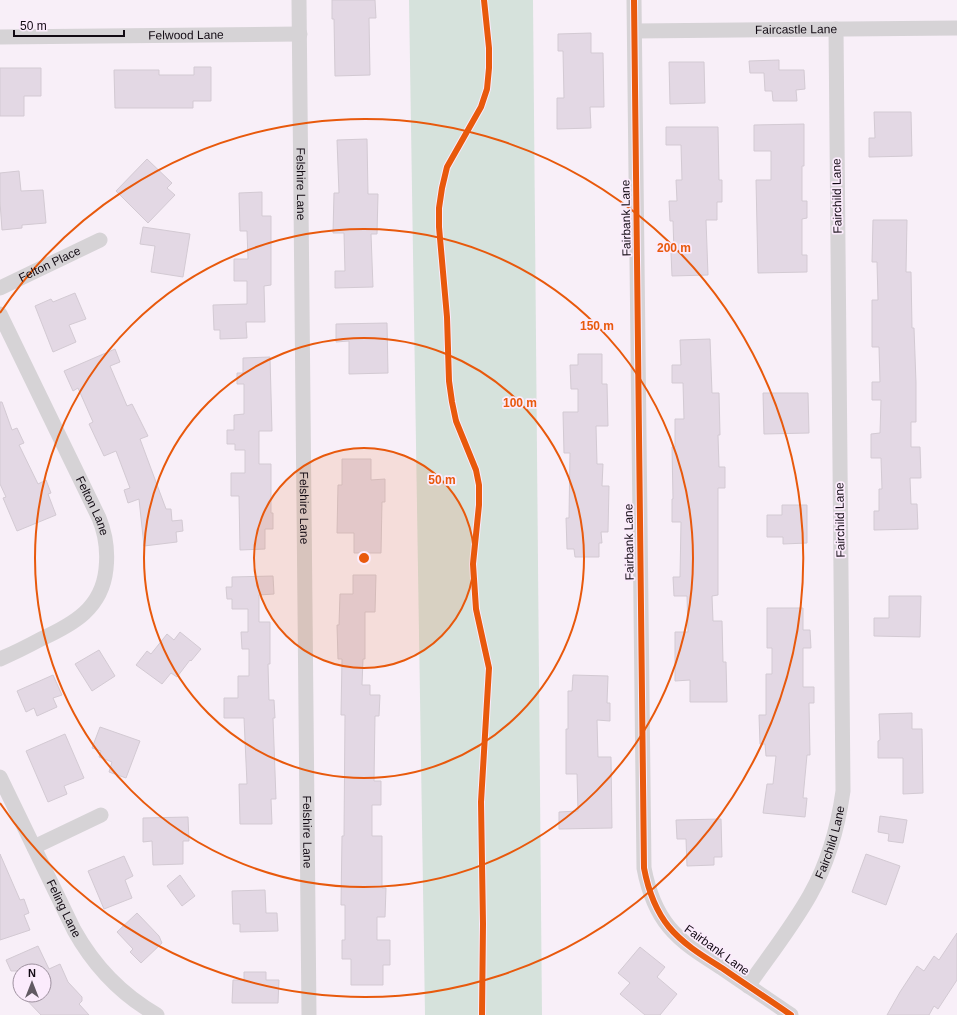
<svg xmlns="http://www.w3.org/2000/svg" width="957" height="1015" viewBox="0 0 957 1015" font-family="Arial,sans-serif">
<rect width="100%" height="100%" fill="#f8eff8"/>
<path fill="#d6e2dc" d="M 409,0 L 533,0 L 542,1015 L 425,1015 Z"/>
<path fill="#e3d8e4" stroke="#d3cad3" d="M 332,0 L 375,0 L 376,18 L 369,18 L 370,75 L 335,76 L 334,19 L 332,19 Z
M 591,33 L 591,53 L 603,53 L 604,107 L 590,107 L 591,128 L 557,129 L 557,98 L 564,98 L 563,51 L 558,51 L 558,34 Z
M 779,60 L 779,70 L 804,70 L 805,89 L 796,90 L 797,101 L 773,101 L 772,91 L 765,91 L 764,73 L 750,73 L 749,61 Z
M 669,62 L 704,62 L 705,103 L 670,104 Z
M 194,67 L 211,67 L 211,101 L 193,101 L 193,108 L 115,108 L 114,70 L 159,70 L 159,75 L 194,75 Z
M 0,68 L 41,68 L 41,96 L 24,96 L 24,116 L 0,116 Z
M 874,112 L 911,112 L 912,156 L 869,157 L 869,138 L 875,138 Z
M 804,124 L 804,166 L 802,166 L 802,201 L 807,201 L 807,218 L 802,219 L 802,255 L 807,255 L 807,272 L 758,273 L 756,180 L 771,180 L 771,151 L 754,151 L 754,125 Z
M 666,127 L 718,127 L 719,180 L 722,180 L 722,202 L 717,202 L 717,220 L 706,220 L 708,275 L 672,276 L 671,253 L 674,253 L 673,221 L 670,221 L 669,201 L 677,201 L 676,180 L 682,180 L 681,145 L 666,145 Z
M 367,139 L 368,194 L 378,194 L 377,234 L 371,234 L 373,287 L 335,288 L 335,271 L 345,271 L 344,233 L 333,233 L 334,193 L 339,193 L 337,140 Z
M 147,159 L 172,183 L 167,188 L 175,195 L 148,223 L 116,191 Z
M 19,171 L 21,191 L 43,190 L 46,223 L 22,225 L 22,228 L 2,230 L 0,202 L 0,173 Z
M 262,192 L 262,216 L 271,216 L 271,285 L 264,286 L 265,322 L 246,322 L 247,338 L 220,339 L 220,330 L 214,330 L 213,305 L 247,304 L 247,281 L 234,281 L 234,259 L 248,259 L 247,231 L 240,231 L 239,193 Z
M 873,220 L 907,220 L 906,272 L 911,272 L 912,328 L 914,328 L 916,383 L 916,422 L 911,422 L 911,447 L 920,447 L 921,478 L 910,478 L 911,504 L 917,504 L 918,529 L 874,530 L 874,511 L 879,511 L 879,489 L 882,489 L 881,458 L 871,458 L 871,434 L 880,433 L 881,400 L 872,400 L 872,382 L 880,382 L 879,347 L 872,347 L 872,300 L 878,300 L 877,262 L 872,262 Z
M 143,227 L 190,234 L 183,277 L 151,272 L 155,246 L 140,244 Z
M 75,293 L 86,319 L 69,325 L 76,342 L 53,352 L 35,306 L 51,299 L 53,302 Z
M 387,323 L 388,373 L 349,374 L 349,341 L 336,342 L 336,324 Z
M 710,339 L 712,393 L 719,393 L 720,435 L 718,435 L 719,467 L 725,467 L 725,488 L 718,488 L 718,595 L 712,596 L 713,621 L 722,621 L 723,662 L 726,662 L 727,702 L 690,702 L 690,680 L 675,681 L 675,632 L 688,632 L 687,596 L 674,596 L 673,577 L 680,577 L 681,522 L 672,522 L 672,499 L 673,499 L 672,447 L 675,447 L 675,419 L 684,419 L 683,383 L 672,383 L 672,365 L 681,365 L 680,340 Z
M 115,349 L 120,362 L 110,366 L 127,406 L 132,404 L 148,436 L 140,439 L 166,509 L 171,509 L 172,521 L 182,520 L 183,531 L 176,532 L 177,542 L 144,546 L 139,499 L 128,503 L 124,490 L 130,488 L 116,451 L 104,456 L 89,424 L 93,422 L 78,388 L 73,391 L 64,371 Z
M 578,354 L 602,354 L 602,384 L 607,384 L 608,426 L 596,426 L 597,464 L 603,464 L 602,486 L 609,486 L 608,532 L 601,532 L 602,543 L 599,543 L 599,557 L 575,557 L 574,549 L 567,549 L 566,518 L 569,518 L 570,453 L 564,453 L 563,412 L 578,412 L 578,389 L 571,389 L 570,365 L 578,365 Z
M 270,357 L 272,431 L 259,431 L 259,464 L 271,464 L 271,513 L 273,513 L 273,529 L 265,529 L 265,549 L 240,550 L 239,496 L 231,496 L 231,473 L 245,473 L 245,450 L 235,450 L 235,444 L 227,444 L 227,430 L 234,430 L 234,415 L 244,414 L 244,384 L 237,384 L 237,373 L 243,373 L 243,358 Z
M 763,393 L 808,393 L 809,433 L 764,434 Z
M 0,402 L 2,402 L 12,430 L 17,428 L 24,443 L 19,445 L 38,484 L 46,480 L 51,493 L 48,494 L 56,515 L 17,531 L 3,498 L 6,497 L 0,484 Z
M 342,459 L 371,459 L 371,480 L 385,479 L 385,502 L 382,502 L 381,553 L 354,553 L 354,533 L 337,533 L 338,485 L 342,485 Z
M 782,505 L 807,505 L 807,543 L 783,544 L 783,537 L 767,537 L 767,515 L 782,515 Z
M 353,575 L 376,575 L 375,612 L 365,612 L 365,659 L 363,659 L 362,685 L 370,685 L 370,695 L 380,695 L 379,716 L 375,716 L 374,781 L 381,781 L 381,805 L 372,805 L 372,836 L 382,836 L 382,888 L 386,888 L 385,917 L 377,917 L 377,940 L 390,940 L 390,965 L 383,965 L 383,985 L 351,985 L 351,959 L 342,959 L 342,940 L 345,940 L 345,905 L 341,905 L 342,836 L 344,836 L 345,715 L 341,715 L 342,659 L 338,659 L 337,625 L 339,625 L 340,594 L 353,594 Z
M 273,576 L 274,594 L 259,595 L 259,622 L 270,622 L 270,664 L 268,664 L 269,700 L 274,700 L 275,718 L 273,718 L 276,799 L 271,799 L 272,824 L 240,824 L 239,784 L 247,784 L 244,718 L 224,718 L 224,698 L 238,698 L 238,676 L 249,676 L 249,649 L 242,649 L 241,632 L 248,632 L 248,609 L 232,609 L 232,599 L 227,599 L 226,587 L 232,587 L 232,577 Z
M 889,596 L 921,596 L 920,637 L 874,636 L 874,618 L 889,618 Z
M 767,608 L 803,608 L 803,630 L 810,630 L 811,648 L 803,648 L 803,687 L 814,687 L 814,703 L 809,703 L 810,755 L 807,755 L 803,798 L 807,798 L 805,817 L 763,813 L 767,784 L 773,784 L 776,756 L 766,756 L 765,744 L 760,744 L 759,715 L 766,715 L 766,674 L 772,674 L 772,648 L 767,648 Z
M 180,632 L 201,649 L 191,661 L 190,660 L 177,677 L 171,673 L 162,684 L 136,665 L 147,651 L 151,654 L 167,634 L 174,640 Z
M 99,650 L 115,676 L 92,691 L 75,664 Z
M 53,675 L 62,695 L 53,698 L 57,707 L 37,716 L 34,708 L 26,712 L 17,691 Z
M 573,675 L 608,676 L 607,703 L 610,703 L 610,721 L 597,720 L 598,757 L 611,757 L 612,828 L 559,829 L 559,812 L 578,811 L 577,774 L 566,774 L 566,729 L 568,729 L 568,691 L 572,691 Z
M 912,713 L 912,729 L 922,729 L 923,793 L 903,794 L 903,758 L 878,758 L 878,741 L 880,740 L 879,714 Z
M 100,727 L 140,741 L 126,778 L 109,772 L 112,762 L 99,757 L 101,751 L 92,748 Z
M 65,734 L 84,778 L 64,786 L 67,794 L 48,802 L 26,751 Z
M 880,816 L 907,820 L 903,843 L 888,841 L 889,834 L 878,832 Z
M 188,817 L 189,841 L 183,841 L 183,864 L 153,865 L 152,841 L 143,842 L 143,818 Z
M 721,819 L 722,857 L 714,857 L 714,865 L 687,866 L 686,839 L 677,839 L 676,820 Z
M 0,854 L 20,900 L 24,899 L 29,913 L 24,915 L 30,930 L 0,940 Z
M 866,854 L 900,866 L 886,905 L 852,892 Z
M 124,856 L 133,876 L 125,880 L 132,898 L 104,909 L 88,871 Z
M 180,875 L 195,896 L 182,906 L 167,886 Z
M 265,890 L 266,913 L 277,913 L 278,931 L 240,932 L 240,924 L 233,924 L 232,891 Z
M 137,913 L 159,936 L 162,943 L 141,963 L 130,952 L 133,949 L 117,932 Z
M 957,933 L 957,980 L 938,1009 L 934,1006 L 929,1015 L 887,1015 L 900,992 L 917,966 L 924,971 L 934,956 L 939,960 Z
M 38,946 L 49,969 L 60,964 L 68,982 L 82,997 L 82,1001 L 79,1004 L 89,1015 L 41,1015 L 22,995 L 44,995 L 44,971 L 45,971 L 11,971 L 6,960 Z
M 640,947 L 665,967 L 657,977 L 677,994 L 660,1015 L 645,1015 L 620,994 L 630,983 L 618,973 Z
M 244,972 L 266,972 L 266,980 L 279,980 L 278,1003 L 232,1003 L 233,980 L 244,980 Z"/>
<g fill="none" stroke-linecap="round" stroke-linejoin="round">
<g stroke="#d6d3d6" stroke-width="15">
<path id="s1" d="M 299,0 L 309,1015"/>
<path d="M 634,0 L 644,868 C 648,889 655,910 669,927 C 683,944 703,956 722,968 C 745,984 768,999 791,1015"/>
<path id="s2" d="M 635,31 L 957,28"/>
<path id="s3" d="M 0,37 L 300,34"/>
<path id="s4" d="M 0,288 L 100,240"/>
<path id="s5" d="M 0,314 L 99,518 C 106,535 108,551 106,569 C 102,608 74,624 41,639 C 28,646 14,653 0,659"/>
<path id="s6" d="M 0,777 L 74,930 C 94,966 122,995 157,1015"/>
<path d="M 34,847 L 101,815"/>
<path id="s7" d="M 748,986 C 769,956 792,927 810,895 C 828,863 838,827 843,791 L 836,29"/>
</g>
<g stroke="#fbebfc" stroke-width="8">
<path id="cycleway" d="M 634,0 L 644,868 C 648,889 655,910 669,927 C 683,944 703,956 722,968 C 745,984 768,999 791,1015
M 482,1015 L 483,924 L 481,802 L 489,668 L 476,609 L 473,564 L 479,505 L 479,485 L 476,470 L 456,421 L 452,402 L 449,381 L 447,317 L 439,227 L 439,208 L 442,188 L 447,167 L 481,107 L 487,89 L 489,68 L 489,48 L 484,0"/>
</g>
<use href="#cycleway" stroke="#e8590c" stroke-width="6"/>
</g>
<circle cx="364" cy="558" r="110" fill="#e8590c" fill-opacity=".12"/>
<g fill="none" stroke="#e8590c" stroke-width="2">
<circle cx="364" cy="558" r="110"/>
<circle cx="364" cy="558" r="220"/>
<circle cx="364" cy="558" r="329"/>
<path d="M0 313A439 439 0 1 1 0 803"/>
</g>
<g text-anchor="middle" stroke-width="3.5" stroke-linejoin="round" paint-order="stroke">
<g font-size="12" fill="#120a13" stroke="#fbebfc">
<text dy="4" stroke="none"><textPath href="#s2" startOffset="161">Faircastle Lane</textPath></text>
<text dy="4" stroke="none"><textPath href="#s3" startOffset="186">Felwood Lane</textPath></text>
<text dy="4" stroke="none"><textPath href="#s1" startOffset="184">Felshire Lane</textPath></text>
<text transform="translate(837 196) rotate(-91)" y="4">Fairchild Lane</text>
<text transform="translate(626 218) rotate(-91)" y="4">Fairbank Lane</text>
<text dy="4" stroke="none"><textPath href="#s4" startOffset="55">Felton Place</textPath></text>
<text dy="4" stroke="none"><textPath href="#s5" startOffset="213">Felton Lane</textPath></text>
<text dy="4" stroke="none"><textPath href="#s1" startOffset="508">Felshire Lane</textPath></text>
<text transform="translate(840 520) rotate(-91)" y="4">Fairchild Lane</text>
<text transform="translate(629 542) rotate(-91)" y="4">Fairbank Lane</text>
<text dy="4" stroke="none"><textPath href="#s1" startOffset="832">Felshire Lane</textPath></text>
<text dy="4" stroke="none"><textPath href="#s7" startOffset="167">Fairchild Lane</textPath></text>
<text dy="4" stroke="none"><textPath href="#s6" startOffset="146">Feling Lane</textPath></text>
<text transform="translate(717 950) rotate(36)" y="4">Fairbank Lane</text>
</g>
</g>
<circle cx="364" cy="558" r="6" fill="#e8590c" stroke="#fbebfc" stroke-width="2"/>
<g font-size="12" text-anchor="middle" font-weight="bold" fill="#e8590c" stroke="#fbebfc" stroke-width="3.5" stroke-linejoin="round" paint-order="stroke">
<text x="674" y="252">200 m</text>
<text x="597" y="330">150 m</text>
<text x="520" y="407">100 m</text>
<text x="442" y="484">50 m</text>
</g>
<g transform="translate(32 983)"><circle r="19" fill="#fbebfc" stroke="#9e919f"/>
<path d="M0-3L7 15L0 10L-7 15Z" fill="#625a63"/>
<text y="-6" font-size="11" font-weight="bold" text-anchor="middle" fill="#120a13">N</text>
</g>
<path d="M14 30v6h110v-6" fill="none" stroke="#120a13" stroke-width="2"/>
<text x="20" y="30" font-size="12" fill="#120a13" stroke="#fbebfc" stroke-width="3" paint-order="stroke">50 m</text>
</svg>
